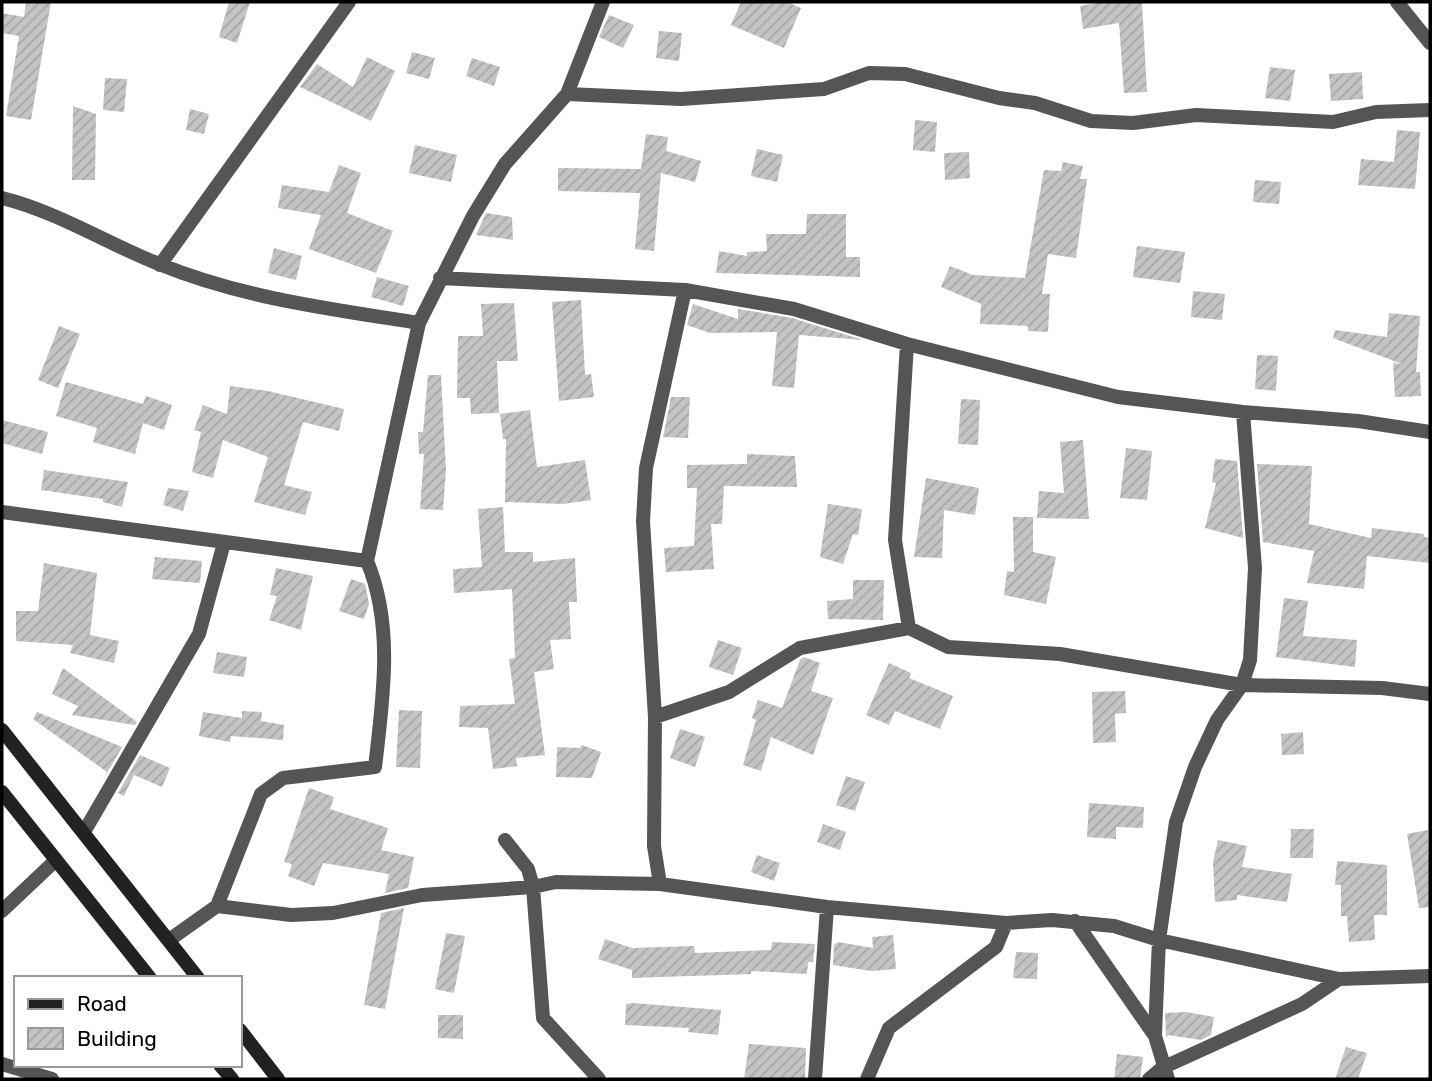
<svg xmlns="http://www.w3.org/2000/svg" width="1432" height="1081" viewBox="0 0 1432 1081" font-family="Rubik,sans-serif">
<defs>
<pattern id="building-hatch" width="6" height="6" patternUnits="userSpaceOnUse" patternTransform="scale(1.75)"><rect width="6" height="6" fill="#c4c4c4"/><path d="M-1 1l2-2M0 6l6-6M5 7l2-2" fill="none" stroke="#a7a7a7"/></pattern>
</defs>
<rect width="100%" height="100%" fill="#fff"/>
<path fill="url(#building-hatch)" d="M 26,2 L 51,2 L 31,120 L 6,116 L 19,36 L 2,33 L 2,13 L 24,17 Z
M 229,2 L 250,2 L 237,43 L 219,37 Z
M 741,2 L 787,2 L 801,8 L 784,48 L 731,25 Z
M 1104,2 L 1142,2 L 1147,92 L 1124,93 L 1119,23 L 1083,29 L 1080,6 Z
M 609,15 L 634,25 L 623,48 L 599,37 Z
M 659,31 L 682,33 L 679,61 L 656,58 Z
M 412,52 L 435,58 L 429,79 L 406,73 Z
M 367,57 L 395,71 L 371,121 L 300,87 L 317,64 L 353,87 Z
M 472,58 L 500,67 L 494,86 L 466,76 Z
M 1270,67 L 1295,70 L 1290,101 L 1265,98 Z
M 1362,72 L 1363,99 L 1331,101 L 1329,74 Z
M 105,78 L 127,79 L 124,112 L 103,110 Z
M 73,106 L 96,114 L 95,180 L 72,180 Z
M 190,109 L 209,114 L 204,134 L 186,130 Z
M 915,120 L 937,122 L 935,152 L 913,150 Z
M 1397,130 L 1420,132 L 1415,189 L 1358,185 L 1361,159 L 1394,162 Z
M 646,134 L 668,137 L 666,151 L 701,161 L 695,182 L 661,173 L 654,251 L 635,249 L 640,193 L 558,191 L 558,168 L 641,169 Z
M 415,145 L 457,155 L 451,182 L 409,173 Z
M 757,149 L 783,155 L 777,182 L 751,176 Z
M 969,152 L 970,178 L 945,180 L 944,153 Z
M 1063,162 L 1083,166 L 1080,179 L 1087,179 L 1076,258 L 1048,254 L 1042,294 L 1050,294 L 1048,332 L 1028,331 L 1028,326 L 980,324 L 981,304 L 941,287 L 950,266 L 973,275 L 1025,278 L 1044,170 L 1061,171 Z
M 339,165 L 361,173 L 347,213 L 393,231 L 376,273 L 309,249 L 321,215 L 278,208 L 282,185 L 329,192 Z
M 1255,180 L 1281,182 L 1279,204 L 1253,202 Z
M 486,213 L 512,217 L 513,240 L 476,235 Z
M 807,214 L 846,214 L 846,257 L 860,257 L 860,277 L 716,273 L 719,251 L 747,256 L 747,252 L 767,251 L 766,234 L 806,234 Z
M 1137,246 L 1185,252 L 1180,283 L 1133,277 Z
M 274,248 L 302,256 L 296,280 L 268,273 Z
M 377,277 L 409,286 L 403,306 L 371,297 Z
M 1193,291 L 1225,294 L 1222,320 L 1191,317 Z
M 581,300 L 585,375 L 591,374 L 594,397 L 559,401 L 552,302 Z
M 514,303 L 518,361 L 497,361 L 499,413 L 471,414 L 470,398 L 457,398 L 458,336 L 483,336 L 481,304 Z
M 693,304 L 738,319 L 738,309 L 792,318 L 863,340 L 799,335 L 794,388 L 772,386 L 777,332 L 710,333 L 687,325 Z
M 1389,313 L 1420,316 L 1416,372 L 1420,372 L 1421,396 L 1395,397 L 1393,363 L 1402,364 L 1333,338 L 1335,330 L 1387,337 Z
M 59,326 L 80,334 L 58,388 L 38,380 Z
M 1257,355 L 1278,356 L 1276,391 L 1255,389 Z
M 428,375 L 441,375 L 446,470 L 443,510 L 420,509 L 424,454 L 419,454 L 418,432 L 423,432 Z
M 66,382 L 143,404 L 146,396 L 172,405 L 164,430 L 143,423 L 135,454 L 93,442 L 97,428 L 56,416 Z
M 230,386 L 268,391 L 344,409 L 339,431 L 303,422 L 284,485 L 312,492 L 305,515 L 254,502 L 268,457 L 223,440 L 213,478 L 192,472 L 201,432 L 194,430 L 203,405 L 227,414 Z
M 671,397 L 690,397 L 688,438 L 663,437 Z
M 961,399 L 980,400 L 978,445 L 958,444 Z
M 530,410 L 537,467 L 585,460 L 591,500 L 563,504 L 505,502 L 506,439 L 503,439 L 500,414 Z
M 2,420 L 48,432 L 42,454 L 2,443 Z
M 1083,440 L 1089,519 L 1037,518 L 1039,491 L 1064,493 L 1060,442 Z
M 1126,448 L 1152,451 L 1147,500 L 1120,498 Z
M 747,454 L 795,456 L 797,487 L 724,486 L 722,524 L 711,524 L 714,569 L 666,572 L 664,548 L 694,546 L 697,488 L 687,488 L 687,465 L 747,464 Z
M 1215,459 L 1237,461 L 1243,538 L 1205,528 L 1216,483 L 1212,482 Z
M 1257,464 L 1312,466 L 1309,524 L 1371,538 L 1372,528 L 1424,534 L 1424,537 L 1430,538 L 1430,563 L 1367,556 L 1364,589 L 1307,583 L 1314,551 L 1263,542 Z
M 44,470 L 128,482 L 122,507 L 103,502 L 103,499 L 41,490 Z
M 926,478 L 979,488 L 975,515 L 944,510 L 942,558 L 914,557 Z
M 168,488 L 189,491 L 183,511 L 163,505 Z
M 828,504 L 862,509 L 858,535 L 853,534 L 843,564 L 820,557 Z
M 503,507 L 505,552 L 533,552 L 533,562 L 575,558 L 577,602 L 569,602 L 571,639 L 550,640 L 554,669 L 534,672 L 545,755 L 516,758 L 517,766 L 493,769 L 488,728 L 459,727 L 460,706 L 515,704 L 509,659 L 515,658 L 512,589 L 454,593 L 453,569 L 482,567 L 478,509 Z
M 1013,517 L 1033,517 L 1033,552 L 1056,557 L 1046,604 L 1004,595 L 1007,571 L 1014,572 Z
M 155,557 L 202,561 L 200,583 L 152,579 Z
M 44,563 L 97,573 L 90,635 L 119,641 L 114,663 L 70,653 L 73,645 L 16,641 L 16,611 L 38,611 Z
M 276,568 L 313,576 L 301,630 L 269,620 L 277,596 L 270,595 Z
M 351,579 L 365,584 L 366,588 L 369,604 L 364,619 L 339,611 Z
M 853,580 L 884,580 L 883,620 L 828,619 L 827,601 L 853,599 Z
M 1284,598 L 1308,601 L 1303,636 L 1357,640 L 1355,667 L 1276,657 Z
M 718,640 L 742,648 L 733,675 L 709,667 Z
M 217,652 L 247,657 L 244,677 L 213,673 Z
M 804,657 L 820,663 L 811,691 L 833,698 L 813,755 L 771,737 L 761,771 L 743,765 L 756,720 L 752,718 L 758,700 L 782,708 L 800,660 Z
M 889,663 L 911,673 L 909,678 L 953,696 L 940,729 L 895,711 L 889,725 L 866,715 Z
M 63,668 L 137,722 L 135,725 L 72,715 L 78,706 L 52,694 Z
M 1125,691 L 1126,713 L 1115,714 L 1116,742 L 1093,743 L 1092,692 Z
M 399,710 L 422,711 L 420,768 L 396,767 Z
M 242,711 L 262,712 L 261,721 L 284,725 L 283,740 L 231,736 L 230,742 L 199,736 L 203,712 L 242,718 Z
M 37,712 L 122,747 L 102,782 L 107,772 L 33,719 Z
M 680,729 L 705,737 L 695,767 L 670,758 Z
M 1303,732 L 1304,754 L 1282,755 L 1281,734 Z
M 582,745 L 601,752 L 592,778 L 556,777 L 557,747 L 580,748 Z
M 140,755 L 170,768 L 162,787 L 134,775 L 124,796 L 118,793 Z
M 846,776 L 865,782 L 855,811 L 836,805 Z
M 309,788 L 334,797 L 330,809 L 388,828 L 381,850 L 414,857 L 408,888 L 385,893 L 389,874 L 323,863 L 314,886 L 288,876 L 292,864 L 284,862 Z
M 1089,803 L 1144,807 L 1143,828 L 1116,827 L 1116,839 L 1087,837 Z
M 823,824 L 846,832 L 840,850 L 817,842 Z
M 1291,829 L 1314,829 L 1313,858 L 1290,858 Z
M 1428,830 L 1430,907 L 1419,908 L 1407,834 Z
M 1218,840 L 1247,846 L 1242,867 L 1292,874 L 1287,902 L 1237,895 L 1237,900 L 1215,902 L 1213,862 Z
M 757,855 L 780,863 L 774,881 L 751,872 Z
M 1337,861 L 1387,865 L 1387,915 L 1374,915 L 1375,940 L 1349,942 L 1347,916 L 1341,916 L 1341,885 L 1335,885 Z
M 404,908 L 385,1009 L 364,1005 L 381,913 Z
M 446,933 L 465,936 L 454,993 L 435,989 Z
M 893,935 L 896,969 L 871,971 L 833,965 L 834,945 L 838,942 L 873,948 L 872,937 Z
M 605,939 L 632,948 L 694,946 L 695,953 L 771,950 L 772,942 L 815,944 L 813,962 L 808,962 L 807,974 L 751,971 L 751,974 L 632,978 L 632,970 L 598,959 Z
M 1016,952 L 1038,953 L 1037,979 L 1013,978 Z
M 633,1003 L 721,1010 L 718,1035 L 688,1032 L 689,1028 L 625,1025 L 626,1004 Z
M 1186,1012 L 1214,1017 L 1211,1035 L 1201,1040 L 1168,1035 L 1166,1038 L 1165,1013 Z
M 438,1015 L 463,1015 L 463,1039 L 438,1038 Z
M 749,1044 L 806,1048 L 805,1079 L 744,1079 Z
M 1346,1047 L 1367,1053 L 1358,1079 L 1335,1079 Z
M 1117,1054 L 1143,1057 L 1140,1079 L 1114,1079 Z"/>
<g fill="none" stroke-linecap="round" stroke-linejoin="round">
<path stroke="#555" stroke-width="14" d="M 1397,2 L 1430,43
M 567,94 L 681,99 L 824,89 L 869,73 L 905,74 L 999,98 L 1035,103 L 1091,121 L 1133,123 L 1196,115 L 1333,122 L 1376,112 L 1430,110
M 2,198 C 58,212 106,243 159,264 C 242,298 331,309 419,323
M 160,265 L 349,2
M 440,278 L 685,290 L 794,309 L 907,344 L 1118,397 L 1243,412 L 1358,421 L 1430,432
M 907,344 L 895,540 L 909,628
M 2,512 L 367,561
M 655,717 L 729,692 L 800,648 L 909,628 L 948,647 L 1060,654 L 1242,685 L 1382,688 L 1430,694
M 84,832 L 199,634 L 224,543
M 505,840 L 528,869 L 533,887 L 543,1018 L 599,1079
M 660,884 L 654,846 L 655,717 L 643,521 L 646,468 L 685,290
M 217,906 L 261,794 L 283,778 L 375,767 C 383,699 394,625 367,561 L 419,323 L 473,216 L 505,164 L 567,94 L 603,2
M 2,911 L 56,860
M 1075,921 L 1155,1036
M 169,940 L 217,906 L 291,915 L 333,913 L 422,895 L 533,887 L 556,882 L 660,884 L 827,907 L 1006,923 L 1052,920 L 1114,926 L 1159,940 L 1339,979 L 1430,976
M 2,1064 L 52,1079
M 815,1079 L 827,907
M 867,1079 L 889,1028 L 996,947 L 1006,923
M 1149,1079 L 1162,1068 L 1302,1004 L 1339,979
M 1168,1079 L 1155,1036 L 1156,1009 L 1159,940 L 1176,822 L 1195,767 L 1217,720 L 1242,685 L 1250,660 L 1255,568 L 1243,412"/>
<path stroke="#222" stroke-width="14" d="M 2,730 L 198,978
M 2,792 L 150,978
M 240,1030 L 278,1079
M 220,1065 L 232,1079"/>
</g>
<rect width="1432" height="1081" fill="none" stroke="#000000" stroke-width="7"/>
<rect x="14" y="976" width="228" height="91" fill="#ffffff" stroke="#999999" stroke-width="2"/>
<rect x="28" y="999" width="35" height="10" fill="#222222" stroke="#999999" stroke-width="2"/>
<text x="77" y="1011" font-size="21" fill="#000000">Road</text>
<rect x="28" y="1028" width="35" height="21" fill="url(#building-hatch)" stroke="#999999" stroke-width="2"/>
<text x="77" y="1046" font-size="21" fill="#000000">Building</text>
</svg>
